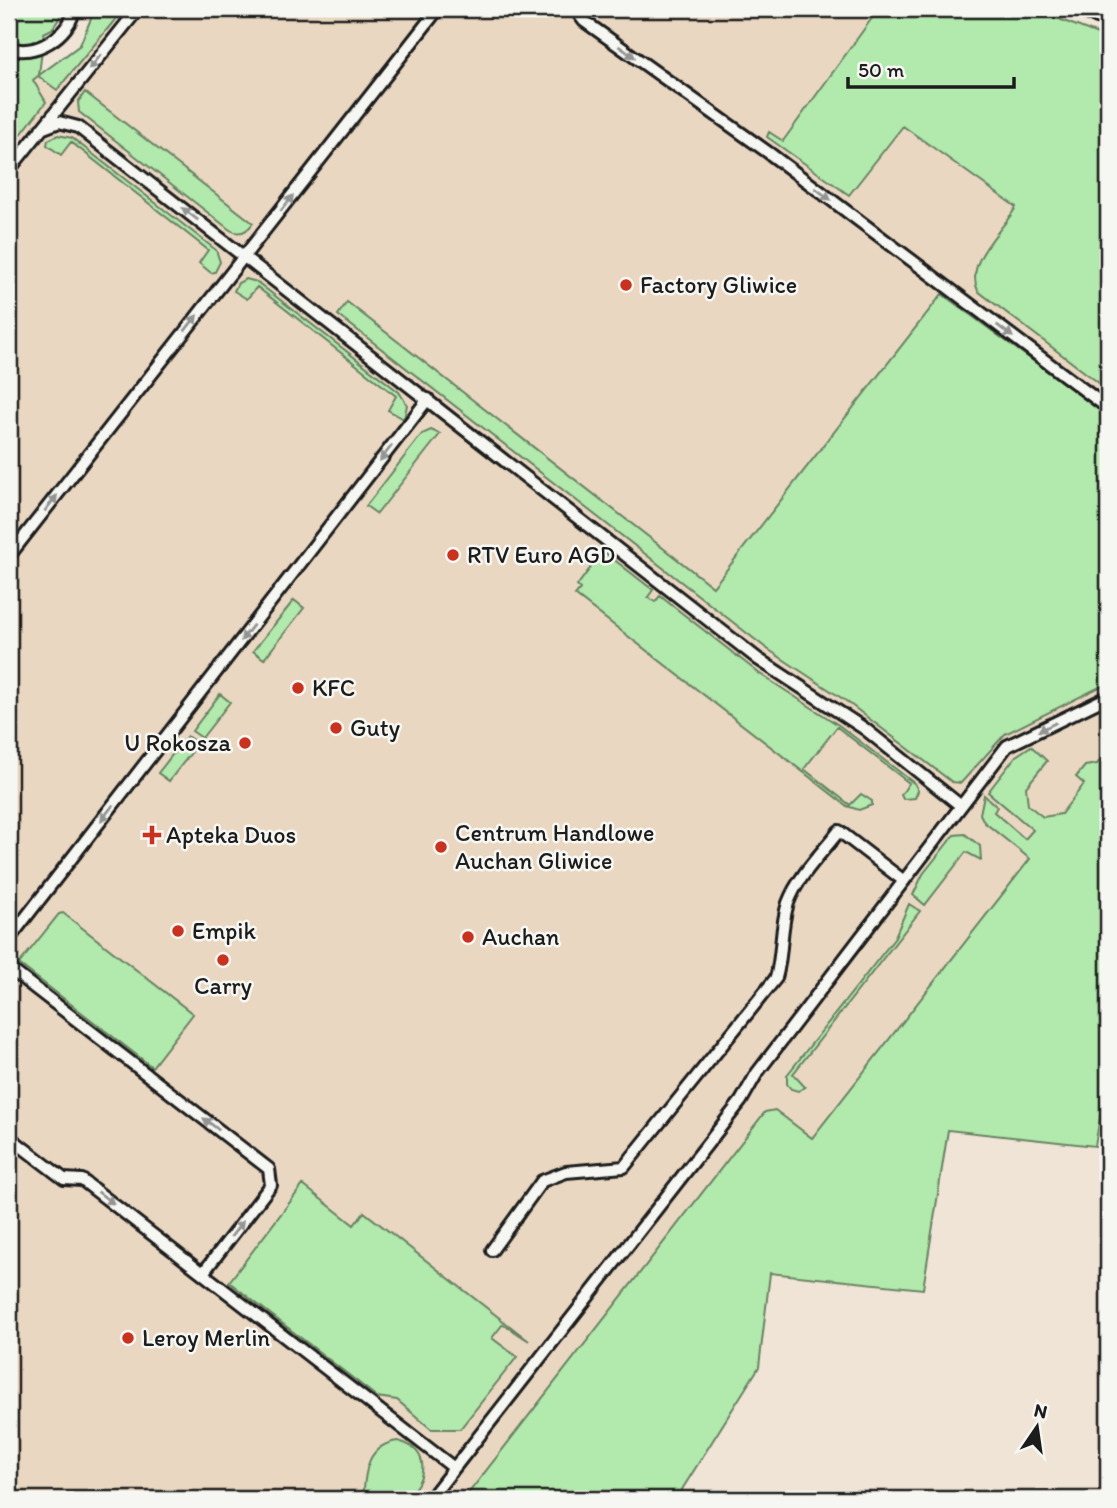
<svg xmlns="http://www.w3.org/2000/svg" width="1117" height="1508" viewBox="0 0 1117 1508" font-family="Itim,sans-serif">
<rect width="100%" height="100%" fill="#efe4d5"/>
<filter id="ink" filterUnits="userSpaceOnUse"><feTurbulence type="fractalNoise" baseFrequency=".0143" numOctaves="2"/><feDisplacementMap in="SourceGraphic" scale="14" xChannelSelector="R" yChannelSelector="G"/><feConvolveMatrix kernelMatrix="1 2 1 2 8 2 1 2 1" color-interpolation-filters="sRGB"/></filter>
<g filter="url(#ink)">
<path fill="#ead7c1" d="M 95,9 L 1033,9 L 1108,37 L 1108,786 L 541,1499 L 9,1499 L 9,84 L 33,80 L 80,45 Z"/>
<path fill="#b2e9ac" stroke="#678264" stroke-width="2" d="M 9,9 L 66,9 L 52,29 L 44,33 L 39,75 L 80,45 L 95,9 L 124,9 L 57,90 L 38,76 L 33,80 L 46,102 L 9,150 Z
M 869,9 L 1033,9 L 1108,38 L 1108,390 L 978,291 C 964,261 1003,231 1016,207 L 903,126 L 849,195 L 767,137 L 769,132 L 783,141 L 875,14 Z
M 85,92 L 253,223 C 247,232 239,235 230,230 L 79,112 L 78,102 Z
M 58,135 L 72,138 L 216,250 L 220,262 L 215,272 L 211,273 L 199,263 L 208,250 L 71,142 L 61,155 L 47,145 L 48,140 Z
M 246,279 L 257,282 L 399,392 L 407,405 L 404,419 L 388,410 L 396,396 L 257,287 L 247,299 L 234,291 L 238,283 Z
M 942,294 L 1108,416 L 1108,683 L 1005,734 L 961,783 L 952,782 L 846,701 L 766,648 L 338,315 L 347,302 L 713,587 Z
M 431,430 L 440,434 L 377,514 L 366,506 L 422,434 Z
M 603,551 L 653,590 L 648,597 L 655,602 L 660,596 L 760,674 L 840,726 L 915,784 L 918,791 L 915,798 L 903,799 L 901,795 L 909,783 L 837,727 L 804,769 L 850,805 L 861,794 L 872,801 L 872,805 L 859,810 L 847,806 L 575,595 L 580,589 L 577,586 Z
M 294,600 L 304,608 L 264,659 L 253,651 Z
M 220,694 L 230,702 L 202,738 L 192,731 Z
M 187,736 L 198,744 L 169,781 L 158,773 Z
M 1031,746 L 1047,761 L 1026,787 L 1028,805 L 1043,817 L 1061,814 L 1084,784 L 1076,777 L 1085,766 L 1097,764 L 1108,750 L 1108,1072 L 1095,1146 L 948,1130 L 923,1289 L 770,1273 L 759,1367 L 676,1499 L 464,1499 L 765,1112 L 775,1110 L 812,1138 L 1030,859 L 984,822 L 980,814 L 984,795 L 997,807 L 994,812 L 1025,839 L 1033,830 L 988,792 L 1016,756 Z
M 965,834 L 980,846 L 981,860 L 966,852 L 925,905 L 913,895 L 923,874 L 954,835 Z
M 909,904 L 920,911 L 793,1074 L 805,1087 L 798,1091 L 791,1089 L 787,1084 L 787,1075 L 894,939 Z
M 63,913 L 193,1014 L 152,1067 L 19,964 L 59,914 Z
M 303,1185 L 354,1225 L 364,1212 L 529,1341 L 503,1324 L 492,1338 L 517,1357 L 460,1429 L 431,1429 L 397,1400 L 377,1397 L 229,1282 Z
M 398,1441 C 431,1449 428,1481 404,1499 L 363,1499 C 365,1475 365,1445 398,1441 Z"/>
<g fill="none" stroke-linecap="round" stroke-linejoin="round">
<g stroke="#1c1c1c" stroke-width="16">
<path id="service" d="M 575,9 L 584,21 L 769,153 L 1108,408
M 1076,9 L 1108,21
M 9,47 C 33,59 71,35 74,9
M 41,129 L 59,122 L 78,127 L 758,659 L 865,729 L 961,806
M 9,170 L 138,9
M 9,556 L 438,9
M 9,939 L 428,399
M 9,968 L 269,1169 L 271,1185 L 203,1273
M 9,1137 L 64,1179 L 82,1180 L 454,1468
M 492,1250 L 542,1181 L 566,1172 L 624,1167 L 776,978 C 783,953 780,928 788,903 C 798,876 822,853 839,831 L 904,881
M 430,1499 L 741,1101 L 757,1073 L 1007,746 L 1108,697"/>
</g>
<use href="#service" stroke="#f6f6f2" stroke-width="10"/>
</g>
<defs><path id="oneway-solid" d="M-6-.8H1V-3.2L6.5 0L1 3.2V.8H-6Z" transform="scale(1.75)"/></defs>
<g fill="#949492">
<use href="#oneway-solid" transform="translate(627 52) rotate(35)"/>
<use href="#oneway-solid" transform="translate(95 62) rotate(129)"/>
<use href="#oneway-solid" transform="translate(823 194) rotate(37)"/>
<use href="#oneway-solid" transform="translate(287 203) rotate(-52)"/>
<use href="#oneway-solid" transform="translate(190 214) rotate(-142)"/>
<use href="#oneway-solid" transform="translate(191 323) rotate(-52)"/>
<use href="#oneway-solid" transform="translate(1005 331) rotate(37)"/>
<use href="#oneway-solid" transform="translate(386 453) rotate(128)"/>
<use href="#oneway-solid" transform="translate(51 503) rotate(-52)"/>
<use href="#oneway-solid" transform="translate(247 633) rotate(128)"/>
<use href="#oneway-solid" transform="translate(1047 727) rotate(154)"/>
<use href="#oneway-solid" transform="translate(107 813) rotate(128)"/>
<use href="#oneway-solid" transform="translate(211 1124) rotate(-143)"/>
<use href="#oneway-solid" transform="translate(106 1198) rotate(37)"/>
<use href="#oneway-solid" transform="translate(237 1229) rotate(-52)"/>
</g>
</g>
<g fill="#c8321e" stroke="#f6f6f2" stroke-width="2.5">
<circle cx="626" cy="285" r="7"/>
<circle cx="453" cy="555" r="7"/>
<circle cx="298" cy="688" r="7"/>
<circle cx="336" cy="728" r="7"/>
<circle cx="245" cy="743" r="7"/>
<path d="M148.5 824.5h7v7h7v7h-7v7h-7v-7h-7v-7h7z"/>
<circle cx="441" cy="847" r="7"/>
<circle cx="178" cy="931" r="7"/>
<circle cx="468" cy="937" r="7"/>
<circle cx="223" cy="960" r="7"/>
<circle cx="128" cy="1338" r="7"/>
</g>
<g text-anchor="middle" stroke-width="5" stroke-linejoin="round" paint-order="stroke">
<g font-size="24" fill="#1c1c1c" stroke="#f6f6f2" text-anchor="start">
<text x="640" y="293">Factory Gliwice</text>
<text x="467" y="563">RTV Euro AGD</text>
<text x="312" y="696">KFC</text>
<text x="350" y="736">Guty</text>
<text x="231" y="751" text-anchor="end">U Rokosza</text>
<text x="455" y="841">Centrum Handlowe<tspan x="455" dy="28">Auchan Gliwice</tspan></text>
<text x="166" y="843">Apteka Duos</text>
<text x="192" y="939">Empik</text>
<text x="482" y="945">Auchan</text>
<text x="223" y="994" text-anchor="middle">Carry</text>
<text x="142" y="1346">Leroy Merlin</text>
</g>
</g>
<rect width="1117" height="1508" fill="none" stroke="#f6f6f2" stroke-width="35"/>
<rect x="18" y="18" width="1082" height="1473" fill="none" stroke="#1c1c1c" stroke-width="2.5" filter="url(#ink)"/>
<g transform="translate(1037 1427) rotate(13)" stroke="#f6f6f2" stroke-width="5" paint-order="stroke">
<path d="M0-5L12 26L0 18L-12 26Z" fill="#1c1c1c"/>
<text y="-10" font-size="19" font-weight="bold" text-anchor="middle" fill="#1c1c1c">N</text>
</g>
<path d="M848 77v10h166v-10" fill="none" stroke="#1c1c1c" stroke-width="3.5"/>
<text x="858" y="77" font-size="21" fill="#1c1c1c" stroke="#f6f6f2" stroke-width="5" paint-order="stroke">50 m</text>
</svg>
